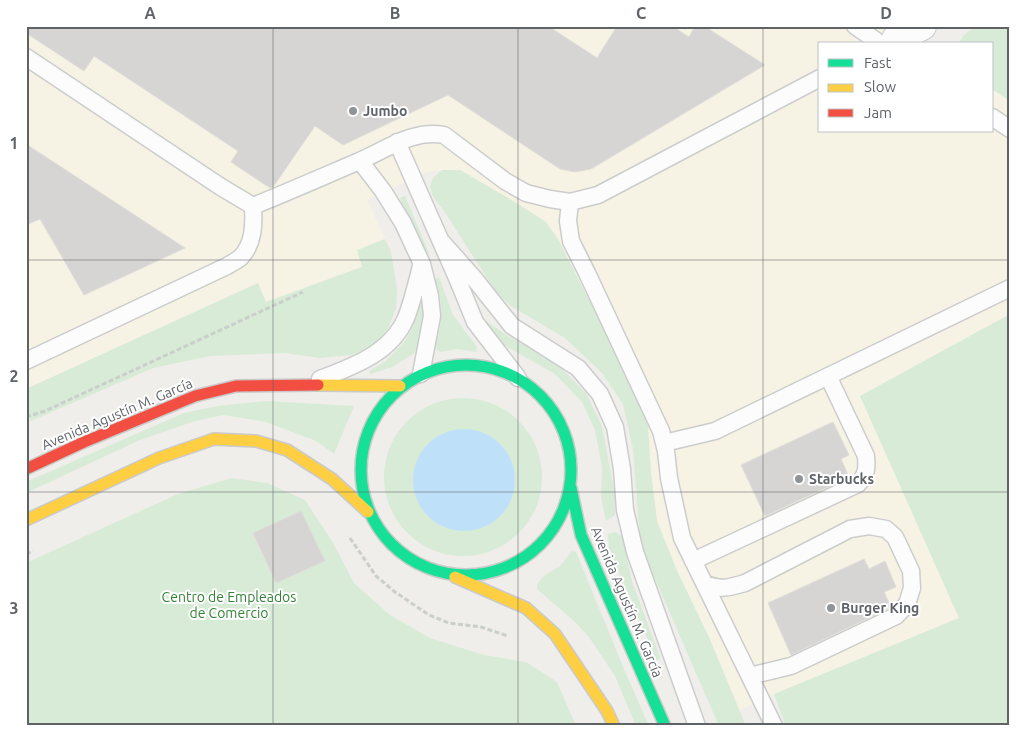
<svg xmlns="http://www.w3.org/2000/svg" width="1036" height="752" viewBox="0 0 1036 752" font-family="Ubuntu,sans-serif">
<rect width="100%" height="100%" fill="#efeeea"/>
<path fill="#f7f3e4" d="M 26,26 L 896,26 L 924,44 L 820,44 L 820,131 L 992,131 L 992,89 L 1010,101 L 1010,314 L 860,396 L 959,618 L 739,710 L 709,637 L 678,573 L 657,521 L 651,473 L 648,426 L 640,400 L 558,239 L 546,222 L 460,170 L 442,170 L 427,172 L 367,200 L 385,239 L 358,250 L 363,266 L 266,302 L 257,283 L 26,389 Z"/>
<path fill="#d8ebd6" d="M 979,26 L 1010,26 L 1010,101 L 992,89 L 992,44 L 959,44 C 962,34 970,30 979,26 Z
M 442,170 L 460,170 L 515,202 L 546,222 L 558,239 L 640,400 L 648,426 L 651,473 L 657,521 L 678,573 L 709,637 L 746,726 L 719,726 L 656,581 L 643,556 L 638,517 L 633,449 L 623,404 L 602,373 L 565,338 L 511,306 L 496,292 L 444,211 L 433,197 L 430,186 L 433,178 Z
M 405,196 L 429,253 L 424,255 L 400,198 Z
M 385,239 L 391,252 L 397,289 L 396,308 L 389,327 L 376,344 L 351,355 L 320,358 L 285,353 L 210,356 L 153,368 L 31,421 L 26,409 L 26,389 L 258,283 L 266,302 L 362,267 L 357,250 Z
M 439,277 L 453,315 L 477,347 L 476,352 L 458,349 L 440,352 L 434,348 C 438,338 441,326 441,316 C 442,304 439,290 435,279 Z
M 418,303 L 422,303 L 425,323 L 423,342 L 413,354 L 392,367 L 371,374 L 369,371 L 386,361 L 405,341 L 412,329 Z
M 1010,314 L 1010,726 L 786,726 L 774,694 L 959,618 L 860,396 Z
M 486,321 L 508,336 L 538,352 L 560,367 L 586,393 L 602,426 L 615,495 L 615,515 L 606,521 L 601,497 L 602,468 L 595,430 L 582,402 L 555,374 L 504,345 L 483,323 Z
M384 477a79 79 0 1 1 158 0a79 79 0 1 1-158 0Z
M 267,401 L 354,406 L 334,454 L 316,441 L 266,422 L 223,415 L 192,422 L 140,440 L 26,493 L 26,482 L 184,413 L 218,406 Z
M 232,478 L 267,483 L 305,500 L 332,541 L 354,583 L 390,615 L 430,638 L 484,655 L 526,662 L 557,682 L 576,726 L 26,726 L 26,563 L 178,494 Z
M 615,532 L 622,536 L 632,581 L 660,657 L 657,661 L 609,549 L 608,534 Z
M 572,551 L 576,552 L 624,669 L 649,726 L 636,726 L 615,676 L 589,637 L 575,622 L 537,589 L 537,584 L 544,576 L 560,566 Z"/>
<path fill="#bfe0f9" d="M413 480a51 51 0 1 1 102 0a51 51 0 1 1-102 0Z"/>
<path fill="#d6d5d3" stroke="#deddd9" d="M 26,26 L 548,26 L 597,58 L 617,26 L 672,26 L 689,37 L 695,26 L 704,26 L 765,65 L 591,169 L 575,172 L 560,169 L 448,95 L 343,145 L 315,126 L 273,187 L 270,188 L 231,162 L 238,151 L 94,56 L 84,71 L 26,33 Z
M 26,144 L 185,248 L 84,295 L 40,219 L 26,225 Z
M 833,422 L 849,455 L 841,459 L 849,477 L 765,516 L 741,465 Z
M 301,511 L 325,561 L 276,583 L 253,533 Z
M 864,559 L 869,569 L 885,561 L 896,587 L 884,592 L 891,607 L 791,655 L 768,603 Z"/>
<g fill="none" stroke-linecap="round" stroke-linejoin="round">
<g stroke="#cbcccc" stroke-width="19">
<path id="lane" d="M 855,26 L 881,44
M 26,57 L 221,187 L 253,206
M 992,117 L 1010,129
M 397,142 L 457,278 L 475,322 L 518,378
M 360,161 L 383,191 L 403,223 L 422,264 L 430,296 L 432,316 L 421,374
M 570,202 L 568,221 L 571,241 L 587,273 L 661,431 L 666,451 L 669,478 L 682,538 L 774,726
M 253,206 C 288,192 322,177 357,162 C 384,151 412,129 444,135 L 505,181 L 526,193 L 550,199 L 570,202 L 598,195 L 820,78
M 441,241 L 473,277 L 512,326 L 578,368 L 600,394 L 615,427 L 622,469 L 625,510 L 635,552 L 697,726
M 26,361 L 227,266 C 232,263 238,260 241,257 C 254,243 254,224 253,206
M 320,379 C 354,366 391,353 406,318 C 412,303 417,282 421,266
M 664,443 L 715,431 L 1010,288
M 693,561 L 858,484 C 867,474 867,469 866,456 L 828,376
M 705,584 C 721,590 728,588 745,583 L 850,529 L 869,526 L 886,529 L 895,537 L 911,571 L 912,588 L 907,604 L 896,616 L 791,666 L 750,676"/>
</g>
<g stroke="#cbcccc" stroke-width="30">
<path id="street" d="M 896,39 L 922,26"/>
</g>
<g stroke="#cacacb" stroke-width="14">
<path id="fast" d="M361 470a105 105 0 1 1 210 0a105 105 0 1 1-210 0Z
M 571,488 L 581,535 L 665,726"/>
</g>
<g stroke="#cacacb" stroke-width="14">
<path id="slow" d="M 318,385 L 400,386
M 26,520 L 159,458 L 214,439 L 256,441 L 287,450 L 332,479 L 368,512
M 455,577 L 526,608 L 555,634 L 607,711 L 614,726"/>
</g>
<g stroke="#cacacb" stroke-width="14">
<path id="jam" d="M 26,469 L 84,442 L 195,396 L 236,386 L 318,385"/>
</g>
<path stroke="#cacfcc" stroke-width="3" stroke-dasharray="5 2.5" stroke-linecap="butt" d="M 26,417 L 45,411 L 303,292
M 350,538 L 376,576 L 395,592 L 429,615 L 449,623 L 481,627 L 508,636
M 26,554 L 33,551"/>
<use href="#lane" stroke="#fdfcfc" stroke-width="16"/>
<use href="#street" stroke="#fdfcfc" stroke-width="28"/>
<use href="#fast" stroke="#16e098" stroke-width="11"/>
<use href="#slow" stroke="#ffcf43" stroke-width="11"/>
<use href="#jam" stroke="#f24e42" stroke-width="11"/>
</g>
<path fill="none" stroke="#5f6368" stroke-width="1" stroke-opacity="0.55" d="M 273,26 L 273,726M 518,26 L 518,726M 763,26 L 763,726M 26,260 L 1010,260M 26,492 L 1010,492"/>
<g fill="#919496" stroke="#fff" stroke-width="2">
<circle cx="353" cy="111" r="5"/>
<circle cx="799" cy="479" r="5"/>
<circle cx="831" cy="608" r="5"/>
</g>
<g text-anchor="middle" stroke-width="4" stroke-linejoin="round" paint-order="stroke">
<g font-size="14" font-weight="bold" fill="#5f6368" stroke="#fff" text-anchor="start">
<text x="363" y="116">Jumbo</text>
<text x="809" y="484">Starbucks</text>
<text x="841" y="613">Burger King</text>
</g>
<g font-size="14" fill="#5f6368" stroke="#fff">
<text transform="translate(117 414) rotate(-23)" y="5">Avenida Agustín M. García</text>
<text transform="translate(627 602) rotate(67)" y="5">Avenida Agustín M. García</text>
</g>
<g font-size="14" fill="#348238" stroke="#fff">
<text x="229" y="602">Centro de Empleados<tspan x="229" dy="16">de Comercio</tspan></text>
</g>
</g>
<rect width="1036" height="752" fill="none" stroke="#ffffff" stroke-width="55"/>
<rect x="818" y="42" width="175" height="90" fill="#ffffff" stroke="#bfc1c3"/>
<rect x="828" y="59" width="25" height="8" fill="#16e098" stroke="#bfc1c3"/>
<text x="864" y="68" font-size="15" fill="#5f6368">Fast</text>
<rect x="828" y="84" width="25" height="8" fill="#ffcf43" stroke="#bfc1c3"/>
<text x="864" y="92" font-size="15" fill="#5f6368">Slow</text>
<rect x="828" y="109" width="25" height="8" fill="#f24e42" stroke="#bfc1c3"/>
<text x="864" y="118" font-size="15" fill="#5f6368">Jam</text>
<rect x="28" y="28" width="980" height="696" fill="none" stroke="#5f6368" stroke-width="2"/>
<g font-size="16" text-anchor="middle" font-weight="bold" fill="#5f6368">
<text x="150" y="19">A</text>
<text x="395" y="19">B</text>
<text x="641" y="19">C</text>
<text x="886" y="19">D</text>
<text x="14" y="149">1</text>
<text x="14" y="382">2</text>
<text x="14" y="614">3</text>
</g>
</svg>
